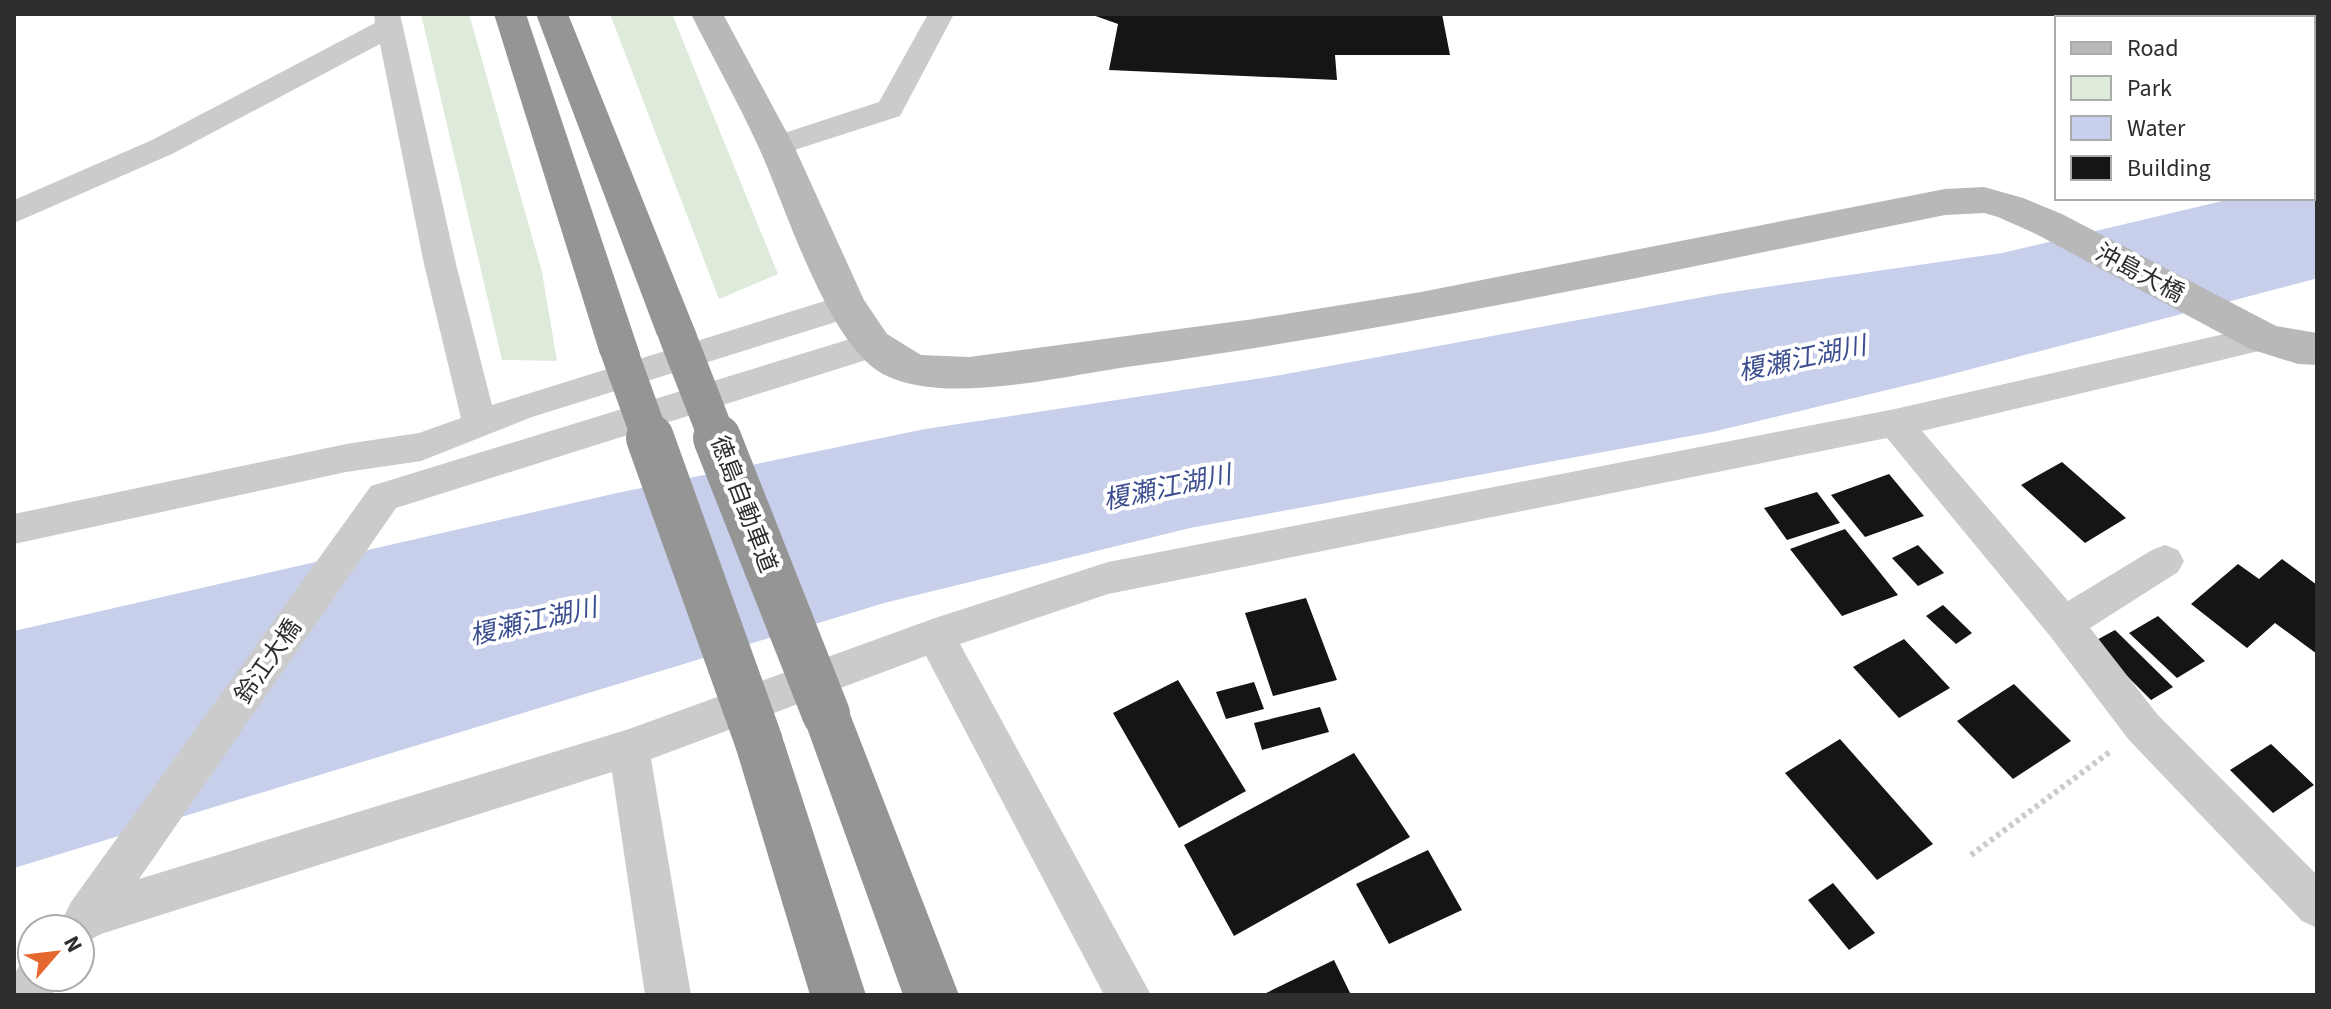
<svg xmlns="http://www.w3.org/2000/svg" width="2331" height="1009" viewBox="0 0 2331 1009" font-family="'Source Sans 3','Noto Sans JP',sans-serif">
<style>
.green{fill:#deebdb}
.water{fill:#c7cfeb}
.building{fill:#151515}
.lines{fill:none;stroke-linecap:round;stroke-linejoin:round}
.path{stroke:#cbcbcb;stroke-width:6;stroke-dasharray:4 4;stroke-linecap:butt}
.street{fill:#cbcbcb;fill-rule:evenodd}
.secondary{fill:#b8b8b8;fill-rule:evenodd}
.highway{fill:#959595;fill-rule:evenodd}
.highway-bridge-far1{stroke:#959595;stroke-width:37}
.highway-bridge{stroke:#959595;stroke-width:48}
.labels{text-anchor:middle;stroke-width:8;stroke-linejoin:round;paint-order:stroke}
.street-label{font-size:24px;fill:#2e2e2e;stroke:#fff}
.water-label{font-size:26px;font-style:italic;fill:#3c4e90;stroke:#fff}
</style>
<rect width="100%" height="100%" fill="#fff"/>
<path class="green" d="M421,14H469L542,272L557,361L502,360Z
M610,14H672L778,274L719,299Z"/>
<path class="water" d="M2317,174V278L2311,280L1941,377L1712,432L1190,528L884,603L14,868V631L617,493L925,429L1275,376L1725,293L2002,253L2235,198H2313V175Z"/>
<path class="building" d="M1090,14H1442L1450,55H1335L1337,80L1109,70L1118,24Z
M2213,14H2317V16L2218,18Z
M2062,462L2126,518L2085,543L2021,485Z
M1889,474L1924,516L1865,537L1831,495Z
M1817,492L1840,523L1787,540L1764,508Z
M1845,529L1898,595L1842,616L1790,549Z
M1918,545L1944,573L1918,586L1892,558Z
M2282,559L2317,585V654L2275,623L2247,648L2191,604L2238,564L2259,579Z
M1306,598L1337,680L1273,696L1245,613Z
M1943,605L1972,633L1956,644L1926,616Z
M2158,616L2205,661L2177,678L2129,633Z
M2115,630L2173,687L2151,700L2093,642Z
M1904,639L1950,688L1899,718L1853,667Z
M1178,680L1246,791L1179,828L1113,713Z
M1254,682L1264,709L1226,719L1216,692Z
M2014,684L2071,741L2013,779L1957,721Z
M1320,707L1329,732L1262,750L1254,723Z
M1840,739L1933,844L1877,880L1785,773Z
M2271,744L2314,785L2273,813L2230,770Z
M1354,753L1410,837L1234,936L1184,845Z
M1428,850L1462,910L1389,944L1356,884Z
M1833,883L1875,933L1849,950L1808,900Z
M1334,960L1351,995H1262Z"/>
<g class="lines">
<path class="path" d="M1971,855L2111,751"/>
<path class="street" d="M374,14H400L456,264L492,405L847,294L858,297L863,306L858,315L532,417L421,461L346,472L14,544V514L346,444L419,433L461,418L424,264L380,44L172,154L14,223V200L152,140L375,23Z
M928,14H954L900,116L776,156L766,153L761,146L766,139L879,102Z
M2264,325L2276,329L2280,338L2276,347L1922,431L2068,601L2152,550L2165,545L2178,550L2184,561L2178,572L2090,628L2157,714L2317,875V928L2302,921L2129,740L2050,636L1887,438L1108,594L960,644L1151,995H1104L926,656L651,759L691,995H645L612,772L101,934L83,944L80,943V929H64L61,922L71,902L371,486L873,332L885,336L890,345L885,354L396,508L139,879L629,729L935,618L1108,562L1895,409Z
M32,957V977H60L52,995H14C14,977 13,965 32,957Z"/>
<path class="secondary" d="M691,14H723L794,146L864,300L887,334L921,355L969,357L1254,319L1421,292L1945,189L1984,187L2023,198L2062,214L2276,326L2317,333V365L2298,364L2250,349L2036,234L1998,217L1984,213L1945,215C1675,270 1407,328 1134,366C1066,375 944,407 883,374C828,345 785,205 759,148C738,102 713,58 691,14Z"/>
<path class="highway" d="M494,14H526L640,354L634,365L620,370L606,365L600,354Z
M536,14H568L697,335L691,346L677,350L663,346L657,335Z
M826,691L843,698L850,714L959,995H903L802,714L809,698Z
M759,719L776,726L784,742L866,995H810L734,742L742,726Z"/>
<path class="highway-bridge-far1" d="M677,335L718,440
M620,354L651,440"/>
<path class="highway-bridge" d="M650,438L759,742
M717,438L826,714"/>
</g>
<g class="labels">
<g class="street-label">
<text transform="translate(2140 273) rotate(28)" y="8">沖島大橋</text>
<text transform="translate(744 504) rotate(69)" y="8">徳島自動車道</text>
<text transform="translate(268 661) rotate(-55)" y="8">鈴江大橋</text>
</g>
<g class="water-label">
<text transform="translate(1802 358) rotate(-12)" y="9">榎瀬江湖川</text>
<text transform="translate(1167 487) rotate(-12)" y="9">榎瀬江湖川</text>
<text transform="translate(533 621) rotate(-13)" y="9">榎瀬江湖川</text>
</g>
</g>
<rect width="2331" height="1009" fill="none" stroke="#2e2e2e" stroke-width="32"/>
<rect x="2055" y="16" width="260" height="184" fill="#ffffff" stroke="#ababab" stroke-width="2"/>
<rect x="2071" y="42" width="40" height="12" fill="#b8b8b8" stroke="#ababab" stroke-width="2"/>
<text x="2127" y="56" font-size="24" fill="#2e2e2e">Road</text>
<rect x="2071" y="76" width="40" height="24" fill="#deebdb" stroke="#ababab" stroke-width="2"/>
<text x="2127" y="96" font-size="24" fill="#2e2e2e">Park</text>
<rect x="2071" y="116" width="40" height="24" fill="#c7cfeb" stroke="#ababab" stroke-width="2"/>
<text x="2127" y="136" font-size="24" fill="#2e2e2e">Water</text>
<rect x="2071" y="156" width="40" height="24" fill="#151515" stroke="#ababab" stroke-width="2"/>
<text x="2127" y="176" font-size="24" fill="#2e2e2e">Building</text>
<g transform="translate(56 953) rotate(62)"><circle r="38" fill="#ffffff" stroke="#ababab" stroke-width="2"/>
<path d="M0-6L14 30L0 20L-14 30Z" fill="#e5692f"/>
<text y="-12" font-size="22" font-weight="bold" text-anchor="middle" fill="#2e2e2e">N</text>
</g>
</svg>
